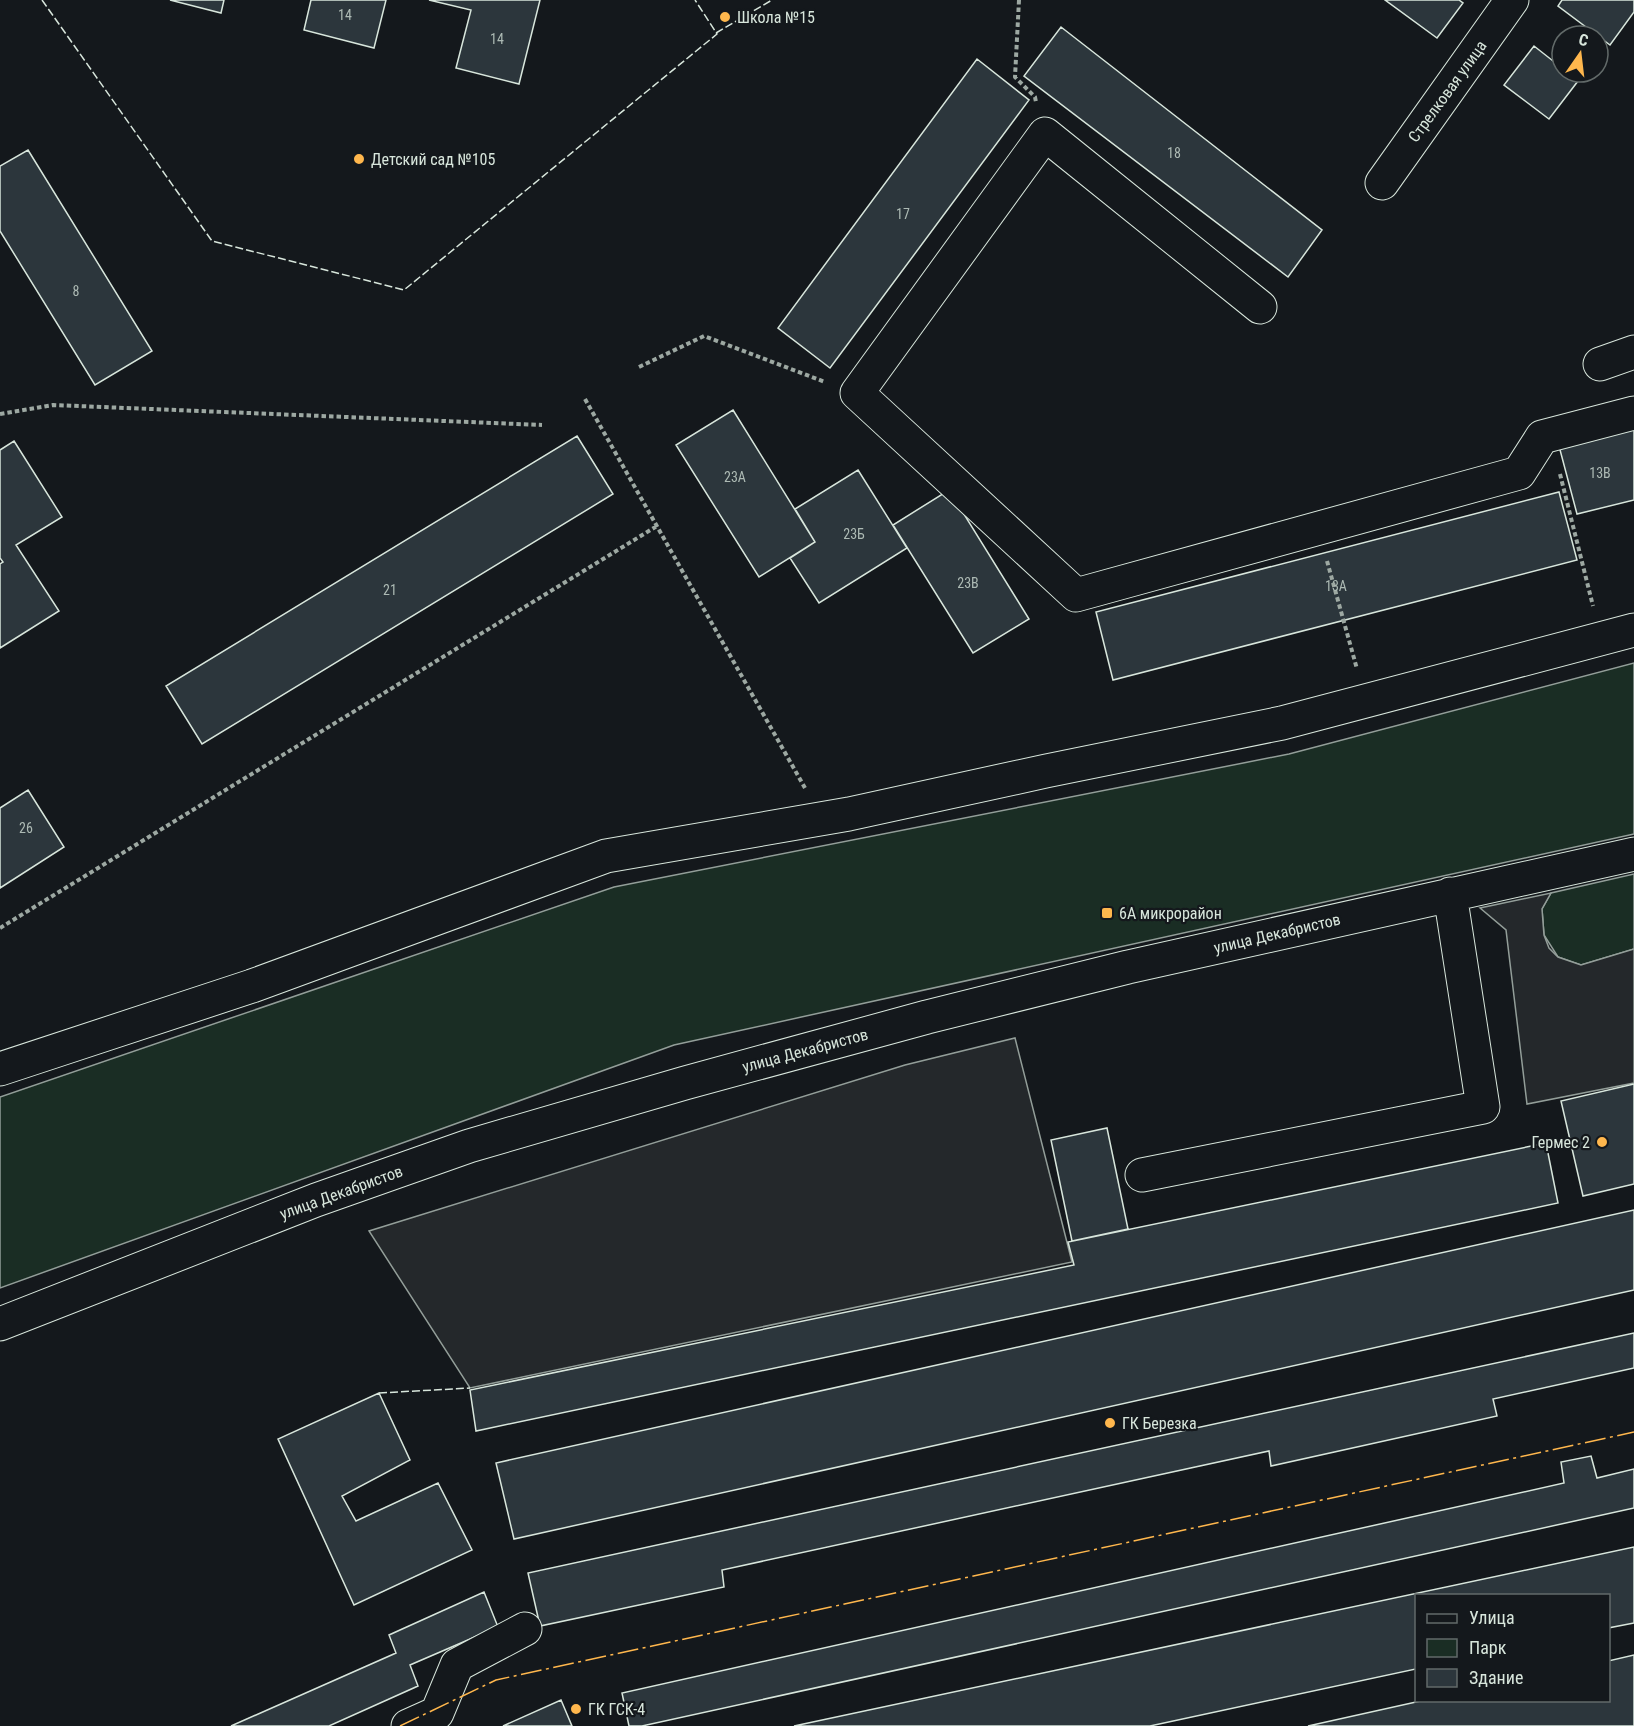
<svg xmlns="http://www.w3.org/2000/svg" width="1634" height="1726" viewBox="0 0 1634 1726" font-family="'Roboto Condensed',sans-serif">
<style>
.green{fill:#1a2d24;stroke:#939e99;stroke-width:1.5}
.parking{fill:#24282b;stroke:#939e99;stroke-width:1.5}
.building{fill:#2c363c;stroke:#d8e6dc;stroke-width:1.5}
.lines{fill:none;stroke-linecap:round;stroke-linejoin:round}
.minor-casing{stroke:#d8e6dc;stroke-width:35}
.path{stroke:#9da8a2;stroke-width:4;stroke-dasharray:4.5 3;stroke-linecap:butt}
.minor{stroke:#14181c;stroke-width:33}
.fence{stroke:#d8e6dc;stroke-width:1.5;stroke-dasharray:8 3;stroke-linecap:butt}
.power{stroke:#ffb74d;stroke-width:1.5;stroke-dasharray:21 4.5 3 4.5;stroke-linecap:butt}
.poi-dot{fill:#ffb74d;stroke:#14181c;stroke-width:2}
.labels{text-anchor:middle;stroke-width:4.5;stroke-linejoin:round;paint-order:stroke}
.number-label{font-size:14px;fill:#adbab4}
.poi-label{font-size:16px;fill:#d8e6dc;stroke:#14181c;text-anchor:start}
.street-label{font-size:16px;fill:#d8e6dc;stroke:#14181c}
</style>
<rect width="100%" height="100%" fill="#14181c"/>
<path class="green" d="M1634,663V834L674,1045L0,1288V1097L614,887L1289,754Z
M1634,874V949L1581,965L1558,957L1544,935L1542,909L1551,893Z"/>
<path class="parking" d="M1551,893L1542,909L1544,935L1549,948L1558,957L1581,965L1634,949V1083L1527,1104L1506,930L1480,908Z
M1015,1038L1072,1262L470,1388L369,1231L905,1065Z"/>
<path class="building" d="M170,0H224L221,13Z
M311,0H386L374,48L304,30Z
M429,0H540L519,84L456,68L471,10Z
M1385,0H1459L1463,3L1437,38Z
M1562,0H1634V12L1610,45L1558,6Z
M1061,27L1322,230L1288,277L1024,76Z
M1534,46L1562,68V72H1567L1578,81L1549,119L1504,85Z
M977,59L1029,100L830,368L778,328Z
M28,150L152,351L95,385L0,231V166Z
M733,410L815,542L759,577L676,445Z
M1634,427V500L1577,514L1559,446Z
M577,436L613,494L202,744L166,686Z
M14,441L62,517L16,545L59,611L0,648V564L3,562L0,558V450Z
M858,470L907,548L819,603L790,558L815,542L795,509Z
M949,490L1029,619L973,653L893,525Z
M1559,492L1577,560L1113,680L1096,612Z
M28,790L64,847L0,888V808Z
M1634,1084V1184L1583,1196L1561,1101Z
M1107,1128L1128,1229L1072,1241L1051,1140Z
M1546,1143L1558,1203L476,1431L470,1390L1074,1265L1068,1242Z
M1634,1210V1290L514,1539L496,1463Z
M1634,1333V1368L1493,1399L1497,1416L1271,1466L1269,1451L722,1570L724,1587L540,1626L528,1573Z
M379,1393L410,1460L342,1496L356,1521L438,1483L472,1550L354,1605L278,1439Z
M1591,1456L1597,1478L1634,1469V1508L642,1726H629L622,1693L1564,1483L1561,1462Z
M1634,1547V1623L1608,1628V1596H1416V1669L1150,1726H794Z
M484,1592L498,1627L410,1665L418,1686L329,1726H231L396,1653L389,1635Z
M1634,1655V1726H1308L1425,1700H1608V1661Z
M561,1700L572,1726H503Z"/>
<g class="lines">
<defs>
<path id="minor" d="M1382,183L1512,0
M1260,307L1045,134L857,393L1076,595L1519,473L1542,437L1634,413
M1600,364L1634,352
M0,1069L252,986L606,856L849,814L1046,771L1282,723L1634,630
M1142,1175L1483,1107L1450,894
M0,1324L316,1200L469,1146L685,1083L927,1017L1128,967L1634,854
M408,1726L437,1713L457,1665L525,1629"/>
</defs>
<use href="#minor" class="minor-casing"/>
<path class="path" d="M1019,0L1015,77L1035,97L1036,102
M639,367L704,336L825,382
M585,399L805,788
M0,414L53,405L542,425
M1560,474L1593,606
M1327,561L1357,669
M0,928L657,526"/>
<use href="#minor" class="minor"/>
<path class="fence" d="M42,0L212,241L404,290L717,34L695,0
M716,33L772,0
M379,1393L470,1388"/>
<path class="power" d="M400,1726L496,1680L1634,1432"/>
</g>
<g class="poi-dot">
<circle cx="725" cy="17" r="6"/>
<circle cx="359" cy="159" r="6"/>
<rect x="1101" y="907" width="12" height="12" rx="3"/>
<circle cx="1602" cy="1142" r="6"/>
<circle cx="1110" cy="1423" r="6"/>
<circle cx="576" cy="1709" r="6"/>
</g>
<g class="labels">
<g class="number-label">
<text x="345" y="20">14</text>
<text x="497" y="44">14</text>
<text x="1174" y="158">18</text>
<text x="903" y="219">17</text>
<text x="76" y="296">8</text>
<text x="1600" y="478">13В</text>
<text x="735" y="482">23А</text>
<text x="854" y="539">23Б</text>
<text x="968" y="588">23В</text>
<text x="1336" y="591">13А</text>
<text x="390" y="595">21</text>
<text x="26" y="833">26</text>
</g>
<g class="poi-label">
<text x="737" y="23">Школа №15</text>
<text x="371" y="165">Детский сад №105</text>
<text x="1119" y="919">6А микрорайон</text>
<text x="1590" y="1148" text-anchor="end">Гермес 2</text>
<text x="1122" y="1429">ГК Березка</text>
<text x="588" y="1715">ГК ГСК-4</text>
</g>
<g class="street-label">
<text transform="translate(1447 91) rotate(-54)" y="6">Стрелковая улица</text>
<text transform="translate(1277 933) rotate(-13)" y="6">улица Декабристов</text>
<text transform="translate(805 1050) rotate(-15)" y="6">улица Декабристов</text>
<text transform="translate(341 1192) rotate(-20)" y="6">улица Декабристов</text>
</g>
</g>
<rect x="1415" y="1594" width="195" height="108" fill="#14181c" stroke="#626a69" stroke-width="1.5"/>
<rect x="1427" y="1614" width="30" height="9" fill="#14181c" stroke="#626a69" stroke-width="1.5"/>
<text x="1469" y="1624" font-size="18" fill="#d8e6dc">Улица</text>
<rect x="1427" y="1639" width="30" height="18" fill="#1a2d24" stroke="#626a69" stroke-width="1.5"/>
<text x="1469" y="1654" font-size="18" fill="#d8e6dc">Парк</text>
<rect x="1427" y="1669" width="30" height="18" fill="#2c363c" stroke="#626a69" stroke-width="1.5"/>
<text x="1469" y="1684" font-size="18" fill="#d8e6dc">Здание</text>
<g transform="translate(1580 54) rotate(14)"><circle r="28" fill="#14181c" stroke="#626a69" stroke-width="1.5"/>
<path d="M0-4.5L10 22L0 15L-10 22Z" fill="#ffb74d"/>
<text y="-9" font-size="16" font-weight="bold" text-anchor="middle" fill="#d8e6dc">С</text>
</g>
</svg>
